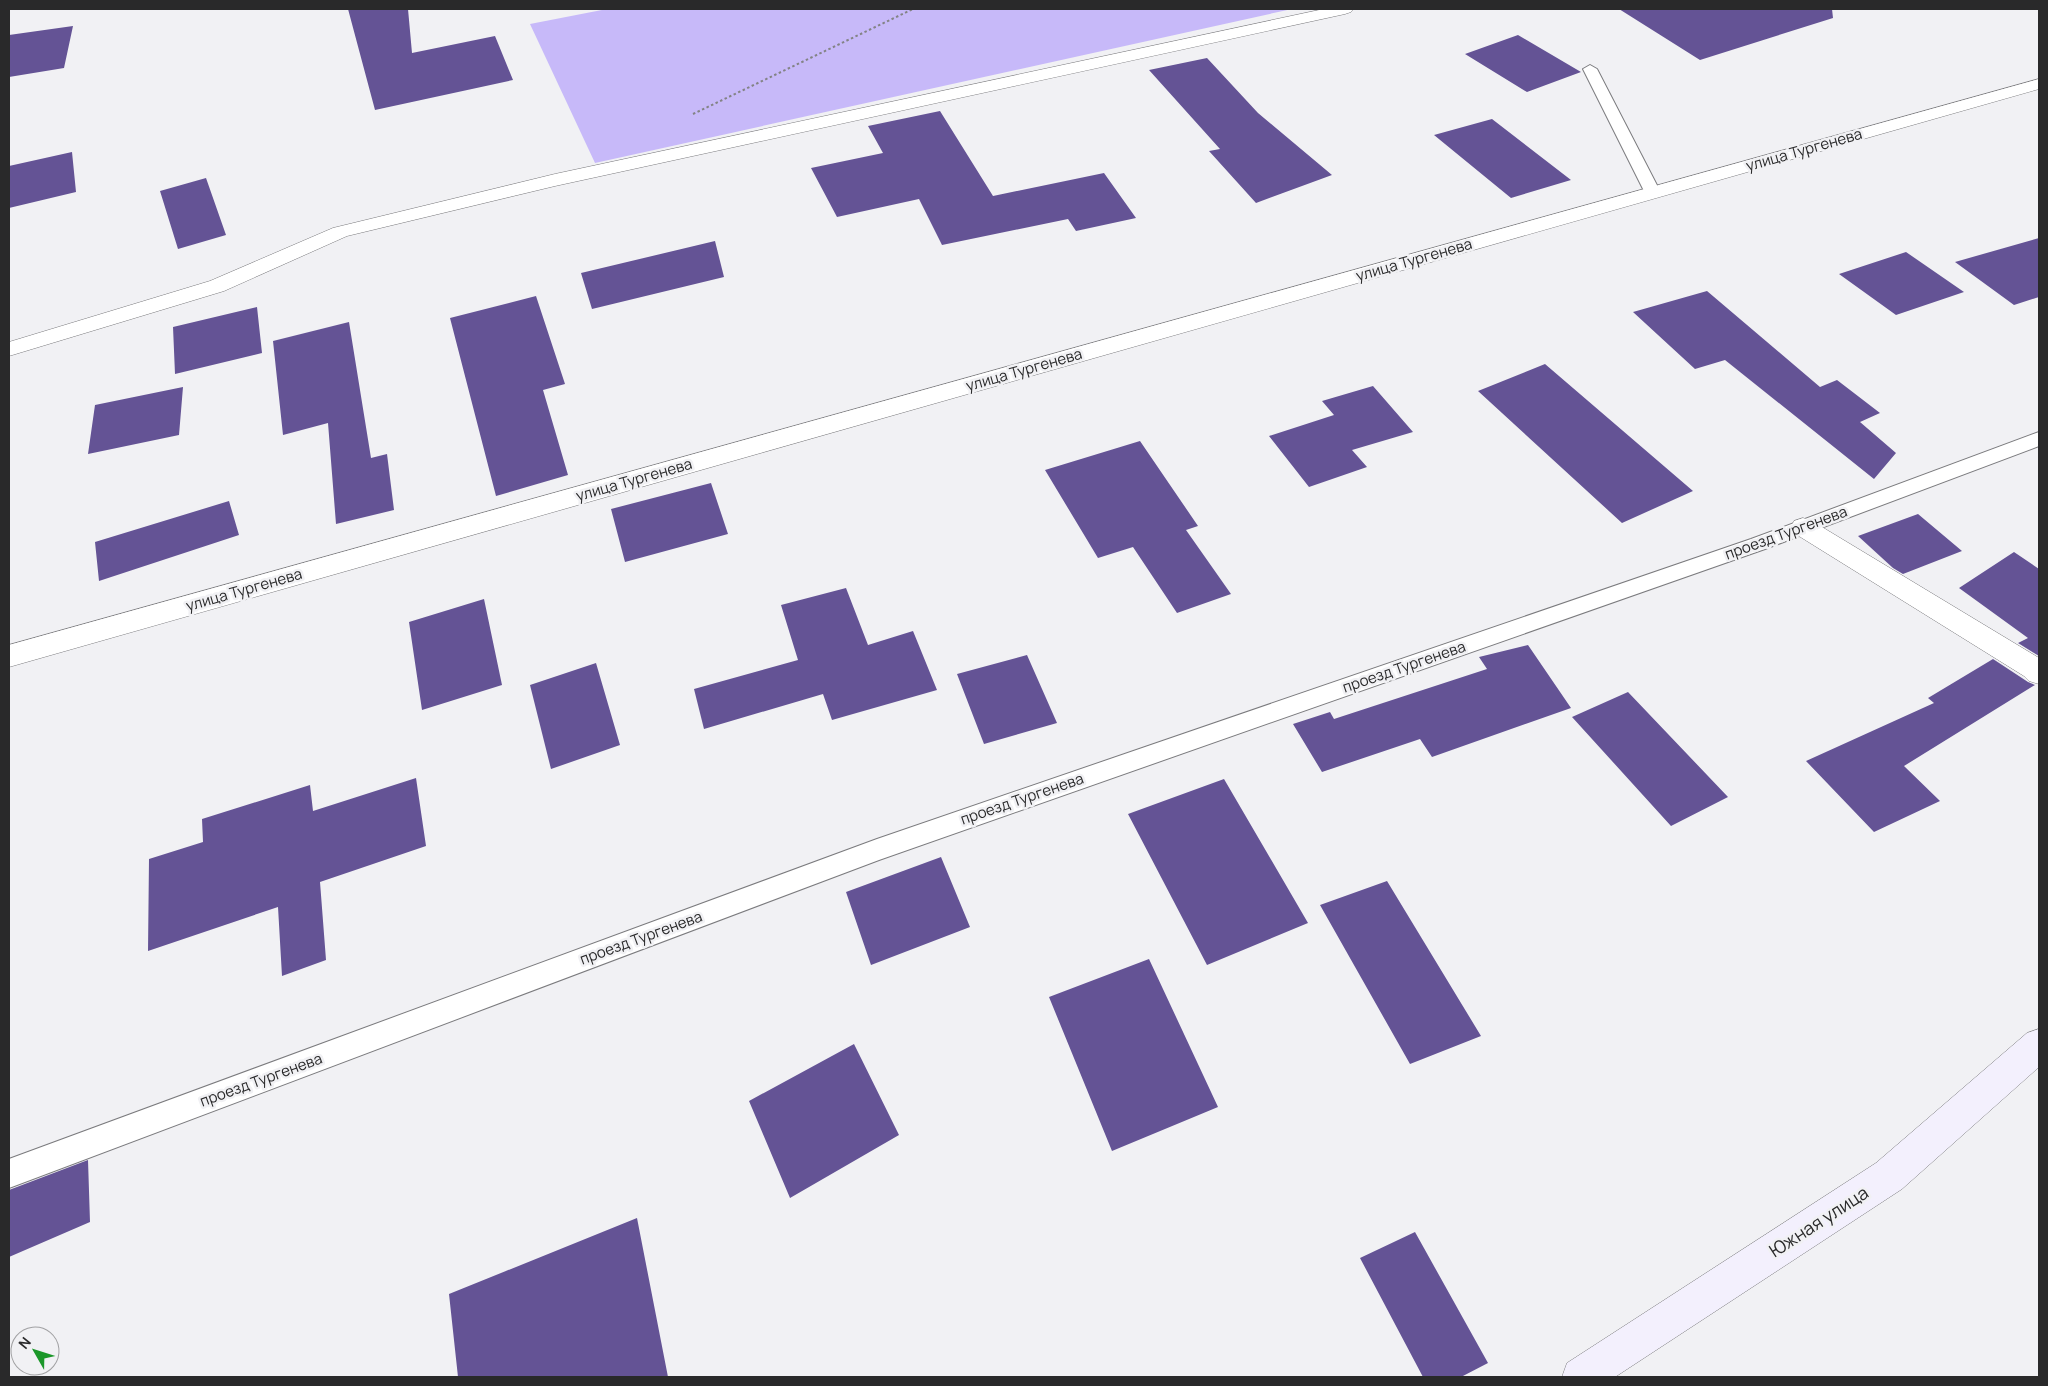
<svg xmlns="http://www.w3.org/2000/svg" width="2048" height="1386" viewBox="0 0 2048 1386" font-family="Manrope,sans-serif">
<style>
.green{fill:#c7b9f9}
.building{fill:#645395}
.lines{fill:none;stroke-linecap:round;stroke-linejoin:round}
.lane-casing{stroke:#7b7b7e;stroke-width:2}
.street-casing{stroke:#7b7b7e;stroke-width:1}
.secondary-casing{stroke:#7b7b7e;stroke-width:1}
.path{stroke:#838385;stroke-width:2;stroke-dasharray:2.5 2.5;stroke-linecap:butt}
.lane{fill:#fff;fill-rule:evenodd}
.street{fill:#fff;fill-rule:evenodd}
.secondary{fill:#f3f0fd;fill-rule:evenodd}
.labels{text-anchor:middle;stroke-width:5;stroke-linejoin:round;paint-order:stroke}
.street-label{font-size:15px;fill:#29292a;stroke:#f1f1f4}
.near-street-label{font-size:18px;fill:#29292a;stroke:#f1f1f4}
</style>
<rect width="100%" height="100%" fill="#f1f1f4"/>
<path class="green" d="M607,9H1292L595,163L530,24Z"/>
<path class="building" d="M348,9H408L412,53L495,36L513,80L375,110Z
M1619,9H1832L1833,18L1700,60Z
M73,26L64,68L9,77V35Z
M1518,35L1581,72L1527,92L1465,54Z
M1207,58L1258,113L1332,175L1256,203L1209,151L1220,149L1149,70Z
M940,111L993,196L1104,173L1136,218L1076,231L1068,219L942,245L919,199L837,217L811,168L883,153L868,126Z
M1492,119L1571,180L1511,198L1434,135Z
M72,152L76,192L9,208V166Z
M206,178L226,235L178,249L160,191Z
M2039,238V297L2014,305L1955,262Z
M715,241L724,277L592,309L581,273Z
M1906,252L1964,292L1896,315L1839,274Z
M1707,291L1820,387L1837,380L1880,413L1860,422L1896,453L1874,479L1725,360L1695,369L1633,312Z
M536,296L565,384L543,390L568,475L496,496L450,318Z
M257,307L262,353L175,374L173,327Z
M349,322L371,458L387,454L394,510L336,524L328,423L283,435L273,341Z
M1545,364L1693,491L1622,523L1478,391Z
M1373,386L1413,432L1352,450L1367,467L1309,487L1269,436L1334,415L1322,401Z
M183,387L179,435L88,454L95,405Z
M1140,441L1198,526L1186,530L1231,594L1177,613L1133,547L1098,558L1045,470Z
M711,483L728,534L625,562L611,509Z
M229,501L239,535L99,581L95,542Z
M1918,514L1962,551L1903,574L1893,568L1858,536Z
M2014,552L2039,569V656L2018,643L2028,638L1959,588Z
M846,588L868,645L913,631L937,690L832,720L823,694L704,729L694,689L798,660L781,605Z
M484,599L502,685L422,710L409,622Z
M1528,645L1571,708L1432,757L1420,739L1322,772L1293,724L1330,712L1334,719L1487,669L1479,657Z
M1027,655L1057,723L984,744L957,674Z
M1993,659L2028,682L2035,685L1904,766L1940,801L1874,832L1806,761L1934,703L1928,698Z
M596,663L620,745L551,769L530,685Z
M1628,692L1728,797L1671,826L1572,717Z
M416,778L426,846L320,882L326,960L282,976L278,907L148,951L149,859L203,842L202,819L310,785L313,811Z
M1224,779L1308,923L1207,965L1128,814Z
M941,857L970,927L871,965L846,892Z
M1387,881L1481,1036L1410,1064L1320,905Z
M1149,959L1218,1107L1112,1151L1049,997Z
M854,1044L899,1135L790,1198L749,1101Z
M88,1160L90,1222L9,1257V1190Z
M637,1218L668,1377H458L449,1294Z
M1415,1232L1488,1363L1461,1377H1423L1360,1258Z"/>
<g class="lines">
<defs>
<path id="lane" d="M1590,65L1597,69L1661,193L1659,196H1647L1645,193L1583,69Z
M2039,432V446L1765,549L879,860L9,1188V1159L877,839L1751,539Z"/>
<path id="street" d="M1324,9H1353L1351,12L1345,14L555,186L347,236L224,291L9,356V342L210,281L333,228L555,174Z
M2039,79V89L9,667V645Z
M1803,518L1812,521L2039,658V684L2029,681L2024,676L1794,533L1791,527L1794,521Z"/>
<path id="secondary" d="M2039,1029V1067L1902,1189L1615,1377H1562L1567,1363L1876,1163L2027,1033Z"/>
</defs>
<use href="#lane" class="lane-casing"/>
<use href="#street" class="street-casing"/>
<use href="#secondary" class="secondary-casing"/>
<path class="path" d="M693,114L913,9"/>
<use href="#lane" class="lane"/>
<use href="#street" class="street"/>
<use href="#secondary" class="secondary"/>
</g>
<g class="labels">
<g class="street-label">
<text transform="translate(1804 150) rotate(-16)" y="5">улица Тургенева</text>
<text transform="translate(1414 260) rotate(-16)" y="5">улица Тургенева</text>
<text transform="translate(1024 370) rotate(-16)" y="5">улица Тургенева</text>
<text transform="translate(634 480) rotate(-16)" y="5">улица Тургенева</text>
<text transform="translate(1786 533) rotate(-20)" y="5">проезд Тургенева</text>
<text transform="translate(244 590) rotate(-16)" y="5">улица Тургенева</text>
<text transform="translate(1404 667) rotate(-19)" y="5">проезд Тургенева</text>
<text transform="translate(1022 799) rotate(-19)" y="5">проезд Тургенева</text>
<text transform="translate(641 938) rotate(-20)" y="5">проезд Тургенева</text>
<text transform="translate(261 1080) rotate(-20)" y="5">проезд Тургенева</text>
</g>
<g class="near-street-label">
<text transform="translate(1819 1222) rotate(-33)" y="6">Южная улица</text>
</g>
</g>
<rect width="2048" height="1386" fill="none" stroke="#29292a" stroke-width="20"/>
<g transform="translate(35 1351) rotate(309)"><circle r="24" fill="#f1f1f4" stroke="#a1a1a3"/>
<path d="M0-4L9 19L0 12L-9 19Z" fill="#1b9729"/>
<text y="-8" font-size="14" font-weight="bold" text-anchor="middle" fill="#29292a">N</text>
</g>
</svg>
